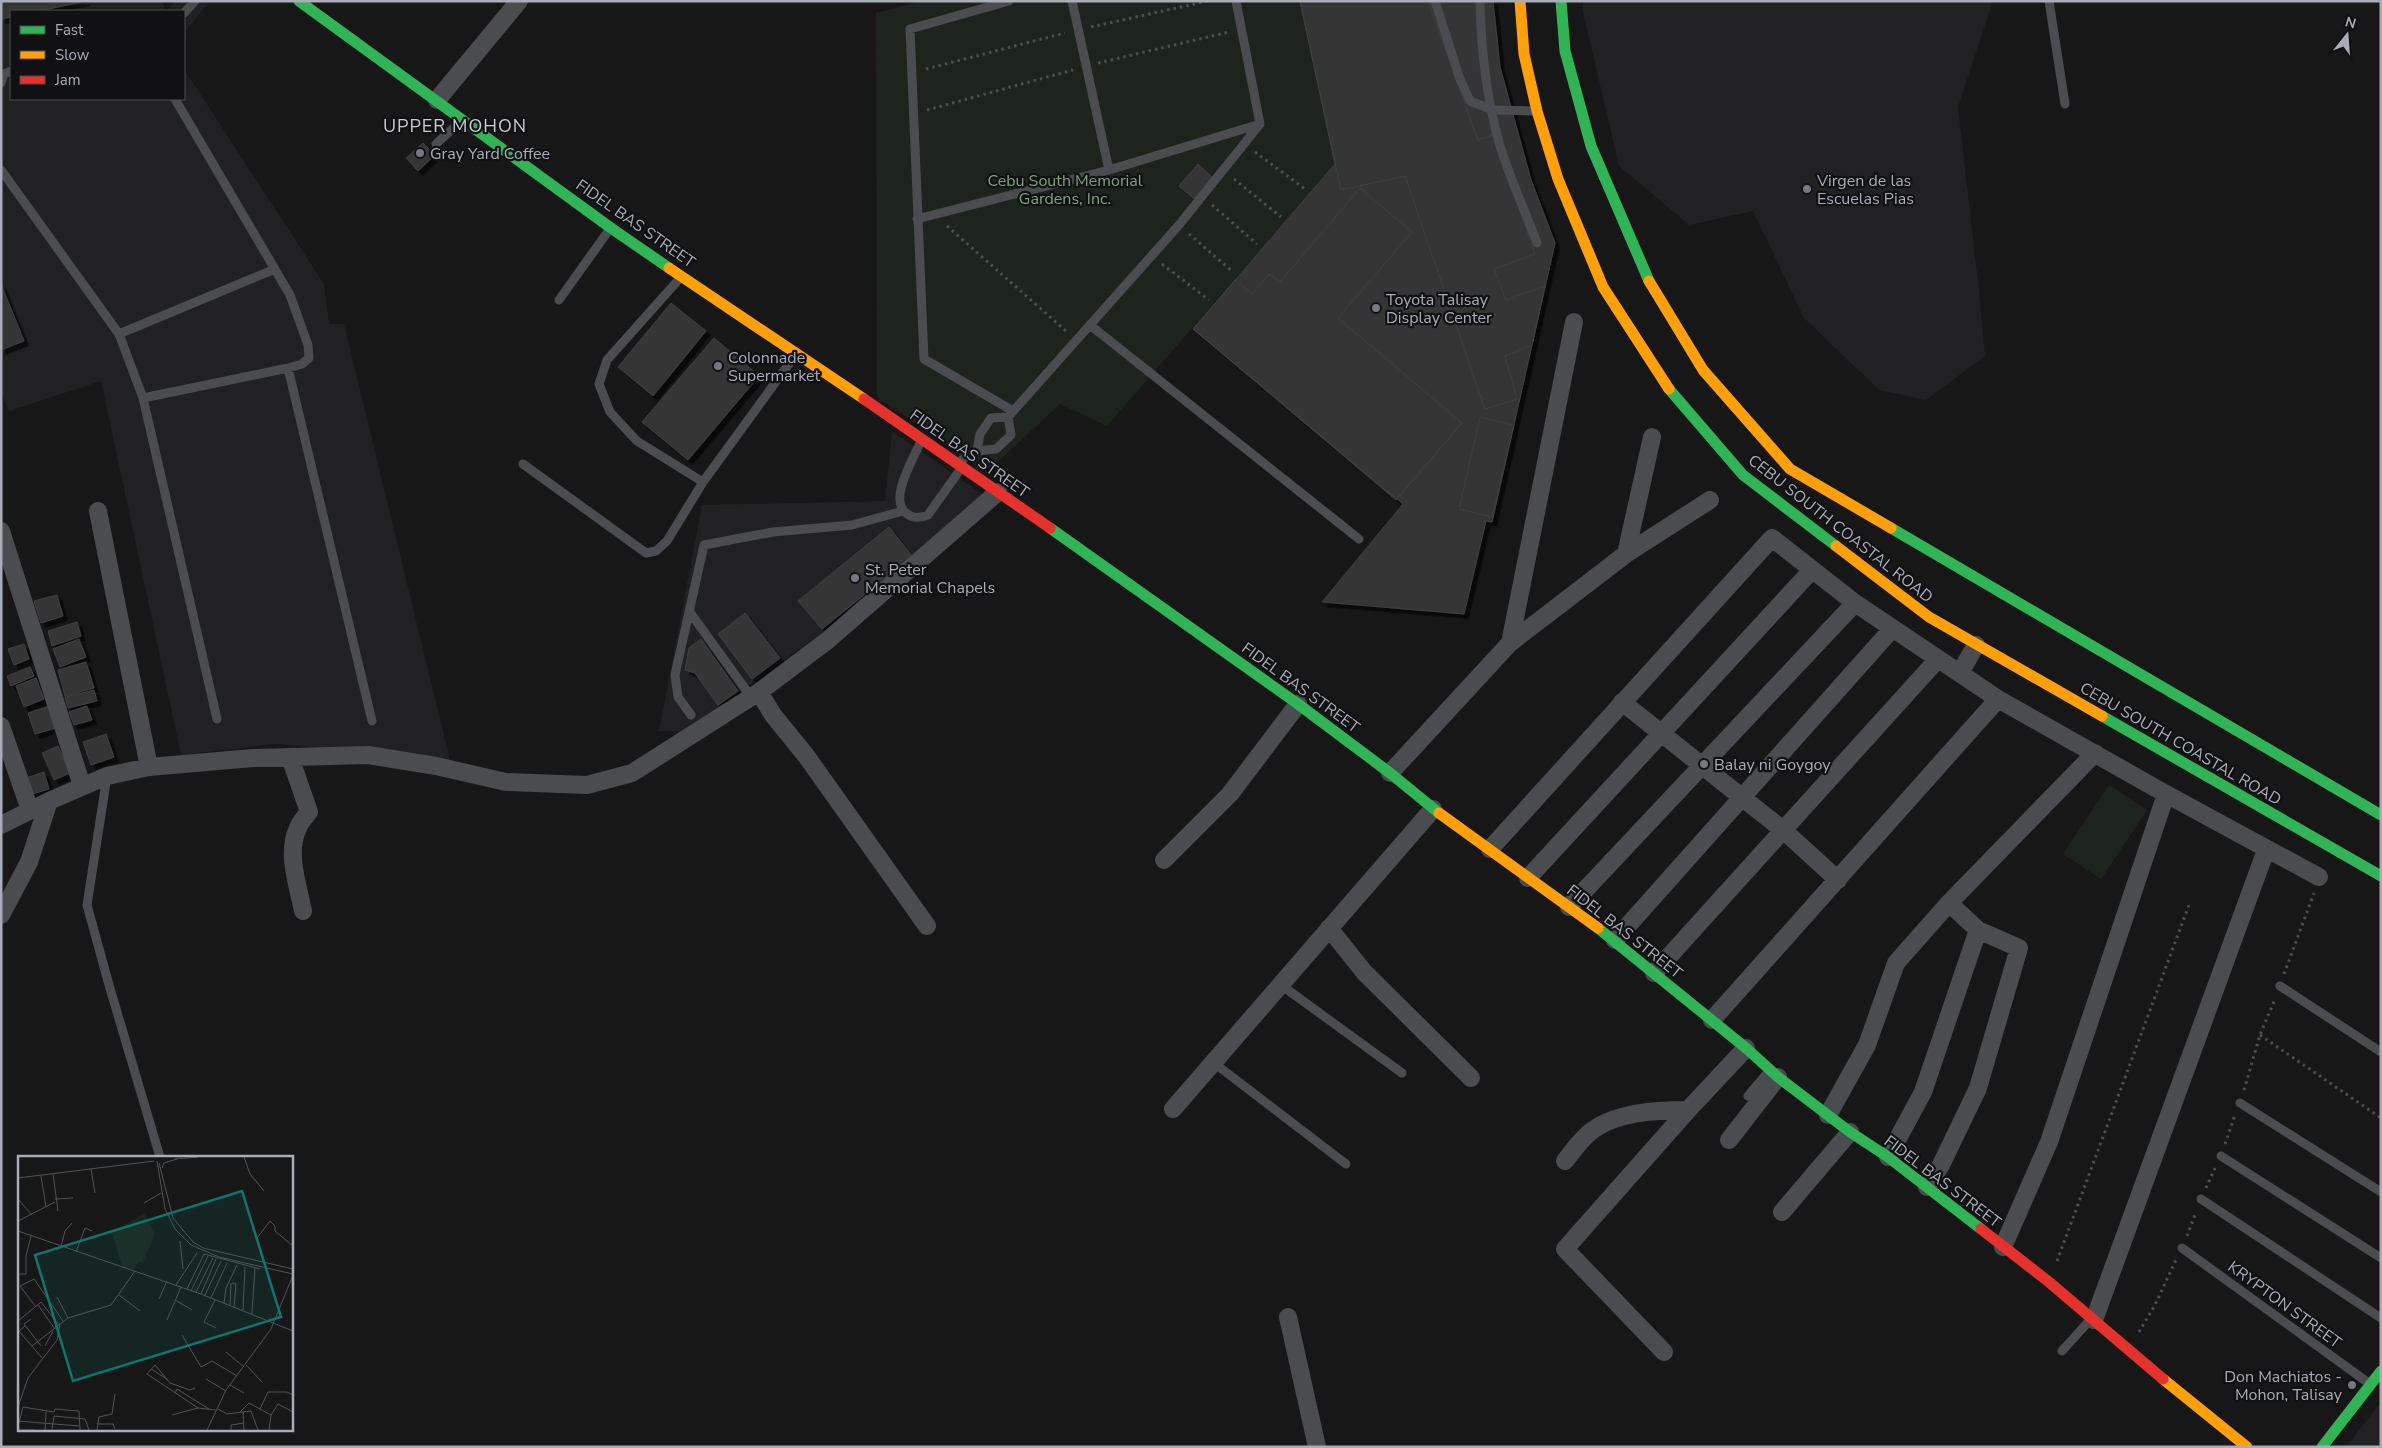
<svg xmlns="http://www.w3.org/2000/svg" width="2382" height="1448" viewBox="0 0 2382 1448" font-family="'Nunito Sans',sans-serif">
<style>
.built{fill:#212123}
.green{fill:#1d241e}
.building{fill:#353536;stroke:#3f4043;filter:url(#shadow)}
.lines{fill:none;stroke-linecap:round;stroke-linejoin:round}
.path{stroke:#4d4e52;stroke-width:3;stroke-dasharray:2.5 4;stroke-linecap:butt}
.lane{stroke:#4b4c50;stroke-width:9}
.street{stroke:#4b4c50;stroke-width:18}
.fast{stroke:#30b455;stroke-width:11}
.slow{stroke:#ff9f0a;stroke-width:11}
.jam{stroke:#e5322d;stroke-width:11}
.poi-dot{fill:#757880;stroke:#111113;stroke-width:2}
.labels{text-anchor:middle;stroke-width:4.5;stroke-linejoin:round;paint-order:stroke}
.poi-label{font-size:16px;fill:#a8adb8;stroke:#111113;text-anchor:start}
.park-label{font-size:16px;fill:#7fa381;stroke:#111113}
.street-label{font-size:16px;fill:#a8adb8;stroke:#111113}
.neighbourhood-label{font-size:18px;letter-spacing:1px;fill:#c9ccd4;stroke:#111113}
.inset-road{fill:none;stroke:#515357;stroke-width:1}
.view{fill:#0f766e;fill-opacity:0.15;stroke:#0f766e;stroke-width:2.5}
.inset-edge{fill:none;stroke:#a8adb8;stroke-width:2.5}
</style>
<defs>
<filter id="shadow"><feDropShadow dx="4.5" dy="4.5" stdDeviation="0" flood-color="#0009"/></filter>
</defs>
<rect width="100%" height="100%" fill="#171717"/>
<path class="built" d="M1,1H162L165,11H11V99H184V11H167L175,1H210L186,30L184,69L324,284L329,324H344L450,760L276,744L181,755L101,381L9,411L1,393Z
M1583,1H1993L1958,107L1979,291L1985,356L1926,400L1879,390L1804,318L1753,211L1689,225L1619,166L1583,12Z
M892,431L986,497L849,613L686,731H659L702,505L885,501Z
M2381,1402V1447H2346Z"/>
<path class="green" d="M922,1H1300L1335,164L1107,426L1060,404L986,473L877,397L876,13Z
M2109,785L2147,810L2101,879L2063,854Z"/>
<path class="building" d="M1,1H86L39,11H11V17L1,19Z
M1300,1H1493L1500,67L1531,180L1555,243L1492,522L1486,521L1464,614L1322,602L1403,504L1193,329L1335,164Z
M1300,1H1428L1478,140L1493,135L1535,254L1494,269L1506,300L1545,286L1532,345L1505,356L1517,399L1485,409L1405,176L1341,190Z
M423,143L435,155L418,171L406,158Z
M1198,164L1213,178L1194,199L1179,186Z
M1360,188L1412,232L1338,318L1462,423L1396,500L1193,329L1235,280L1252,294L1269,274L1280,282Z
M1,284L24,341L1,350Z
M671,303L706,331L653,396L618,367Z
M714,338L759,376L688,460L642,422Z
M1480,417L1514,425L1492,517L1459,509Z
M889,527L912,556L822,629L798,601Z
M57,595L63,616L41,623L34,601Z
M745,613L780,658L752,679L718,634Z
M77,622L81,636L52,646L48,631Z
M79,639L86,657L60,667L53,649Z
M701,639L738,691L718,705L695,673L685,670L689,648Z
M24,644L29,659L14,665L8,649Z
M86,662L94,688L65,696L58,670Z
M30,667L34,676L11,686L7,676Z
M36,678L44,699L24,707L16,686Z
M94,690L97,701L68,708L65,697Z
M50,706L56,728L35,734L28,713Z
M87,706L92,720L74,725L69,712Z
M106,734L114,757L91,765L83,742Z
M58,746L70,773L54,780L42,753Z
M44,772L49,789L29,795L23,779Z"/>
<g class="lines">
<path class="path" d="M1091,27L1208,1
M1098,63L1229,32
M926,69L1065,33
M927,110L1073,70
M1255,152L1305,189
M1234,179L1281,217
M1212,205L1257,244
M947,226L1066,331
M1189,234L1233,272
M1162,264L1209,300
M2284,974L2314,893
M2260,1035L2381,1118
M2244,1090L2260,1035L2275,999
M2225,1144L2235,1115
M2206,1188L2215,1168
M2187,1236L2196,1212
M2057,1261L2189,905
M2139,1332L2155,1305L2176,1260"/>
<path class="lane" d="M1009,1L910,29L924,359L1013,411
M1072,1L1109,170
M1435,1L1460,79L1470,101L1493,110L1535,111
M1480,1C1481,48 1487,101 1500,146C1510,178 1525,211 1537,243
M2049,1L2065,104
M184,13L195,1
M1,83L4,74L11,71
M436,144L461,121
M1,170L119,334L143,398L217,719
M917,219L1109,170L1260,124
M681,277L607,360L599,384L610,412L637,441L703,482
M559,300L609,230
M1090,325L1359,539
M119,334L275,269
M288,368L372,721
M143,398L288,368L302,364L309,358L308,345L290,295L175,99
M921,441C914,458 888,499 906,513C913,519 920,518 928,515L962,467
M977,451L996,449L1011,435L1008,417
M960,461L977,451L980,434L991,418L1008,417L1179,225L1260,124L1236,1
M523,464L646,553L656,551L667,541L703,482L796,354
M689,611L751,697
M691,715L678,697L675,675L704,545L773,532L852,525L903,511
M107,776L87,905L109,985L160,1157
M1281,985L1402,1073
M2280,986L2381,1052
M1214,1063L1346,1164
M1748,1096L1769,1071
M2240,1103L2381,1192
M2221,1156L2381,1258
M2201,1199L2381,1318
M2182,1248L2370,1384
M2062,1351L2090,1320"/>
<path class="street" d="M437,100L519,1
M98,511L149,767
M1,531L82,786
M1626,554L1652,437
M1510,643L1574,322
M1960,673L1976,645
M759,692L773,715L807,757L927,926
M1622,702L1783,830L1838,880
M1,726L30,810
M290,757L309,812C305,817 300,822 298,828C286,853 298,886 303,911
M1390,773L1510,643L1626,554L1710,500
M1,825L49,801L107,776L149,767L253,758L368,755L436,766L506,782L587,785L632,773L759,692L828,640L998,492
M1490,849L1772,538L1855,603L1998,699L2166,794L2319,877
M1164,860L1230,794L1298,704
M1528,878L1812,570
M1569,907L1855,603
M1,915L29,862L49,801
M1329,928L1364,972L1471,1078
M1615,940L1892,629
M1654,973L1938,659
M1712,1020L1998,699
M1173,1109L1433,809
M1828,1115L1867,1045L1896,963L1949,903L2095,753
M1729,1140L1778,1077
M1888,1157L1923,1092L1978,930L1949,903
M1565,1161C1572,1152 1579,1142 1588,1134C1613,1112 1655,1110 1688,1110
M1927,1187L1941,1165L1978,1088L2019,948L1978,930
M1782,1212L1850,1132
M2003,1247L2049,1142L2166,794
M1288,1317L1317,1447
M2094,1320L2266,850
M1664,1352L1565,1249L1688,1110L1746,1048"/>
<path class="fast" d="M299,1L611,228L669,268
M1561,1L1565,51L1591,146L1649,281
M1669,389L1743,475L1836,546
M1050,528L1298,704L1390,773L1439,813
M1891,528L2381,815
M2102,716L2381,876
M1598,928L1746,1048L1778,1077L1850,1132L1888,1157L1981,1229
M2322,1447L2381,1371"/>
<path class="slow" d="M1520,1L1524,54L1537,111L1558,179L1603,287L1669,389
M669,268L864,399
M1649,281L1703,370L1790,469L1891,528
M1836,546L1929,617L2102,716
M1439,813L1598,928
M2163,1379L2247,1447"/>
<path class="jam" d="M864,399L1050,528
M1981,1229L2049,1282L2163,1379"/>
</g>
<g class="poi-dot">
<circle cx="420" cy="153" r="5"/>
<circle cx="1807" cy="189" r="5"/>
<circle cx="1376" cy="308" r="5"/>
<circle cx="718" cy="366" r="5"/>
<circle cx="855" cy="578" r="5"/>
<circle cx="1704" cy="764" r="5"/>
<circle cx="2352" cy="1385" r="5"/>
</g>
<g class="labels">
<g class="poi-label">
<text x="430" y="159">Gray Yard Coffee</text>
<text x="1817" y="186">Virgen de las<tspan x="1817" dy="18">Escuelas Pias</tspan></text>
<text x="1386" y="305">Toyota Talisay<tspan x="1386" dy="18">Display Center</tspan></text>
<text x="728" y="363">Colonnade<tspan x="728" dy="18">Supermarket</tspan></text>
<text x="865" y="575">St. Peter<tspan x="865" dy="18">Memorial Chapels</tspan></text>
<text x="1714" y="770">Balay ni Goygoy</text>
<text x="2342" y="1382" text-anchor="end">Don Machiatos -<tspan x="2342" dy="18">Mohon, Talisay</tspan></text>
</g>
<g class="park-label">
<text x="1065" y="186">Cebu South Memorial<tspan x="1065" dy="18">Gardens, Inc.</tspan></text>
</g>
<g class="street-label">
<text transform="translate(636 223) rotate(35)" y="6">FIDEL BAS STREET</text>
<text transform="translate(970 453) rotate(35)" y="6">FIDEL BAS STREET</text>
<text transform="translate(1841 528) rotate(38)" y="6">CEBU SOUTH COASTAL ROAD</text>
<text transform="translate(1301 687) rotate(36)" y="6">FIDEL BAS STREET</text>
<text transform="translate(2181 743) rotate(30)" y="6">CEBU SOUTH COASTAL ROAD</text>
<text transform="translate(1625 931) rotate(38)" y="6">FIDEL BAS STREET</text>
<text transform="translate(1943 1181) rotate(37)" y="6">FIDEL BAS STREET</text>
<text transform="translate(2285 1304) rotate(36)" y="6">KRYPTON STREET</text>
</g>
<g class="neighbourhood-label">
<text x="455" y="132">UPPER MOHON</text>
</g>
</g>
<g transform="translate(18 1156)">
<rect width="275" height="275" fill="#171717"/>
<path d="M126,57L137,78L125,106H120L115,114L104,110L94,77Z" fill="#1d241e"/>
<path class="inset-road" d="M226,1L232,18L246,35M157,3L180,1M139,5L147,53L157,73L173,89L201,101L275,118M141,7L155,62L175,86L185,92L275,113M144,12L146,7L159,3M73,13L77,37M35,18L40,55M23,20L28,51M0,22L136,5M0,43L14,59M37,43L55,42M126,47L143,37M0,65L37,46M0,75L183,138L275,175M239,82L252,65L257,70V75L275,90M162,85L165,113M43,90L47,75L54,67M58,96L67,72L74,75M0,118H8V100L13,80M214,127L218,128L216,151M158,129L179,97M169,133L186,98L242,113M173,135L190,100M178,136L195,102M183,138L198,103M101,139L122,155M187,139L203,105M39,141L50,162M193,142L209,107M141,143L149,125M157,144L174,154M197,144L186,166L198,172M206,147L208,132L219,109M20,149L37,173M212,149L213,127M18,151L2,130L16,123L45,165M225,154L227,111M234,158L237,112M13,163L6,168L23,190M149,164L163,131M0,165L23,146L41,169M7,170L1,175L24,202M164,179L183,211L194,205L219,220M14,190L50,162L93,149L117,115M27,190L35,175M208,196L226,211M228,209L244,226M133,213L149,223M188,223L208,235M212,229L226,237M177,232L172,234L152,227L137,209L129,218L180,252L198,254M157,237L159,233L191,253M0,251L10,222L39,184L42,167M200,253L209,258L233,255L240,274M242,253L250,236H269L275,239M36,256L37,253L61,255L62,274M225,256L226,274M221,257L231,247L253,259M154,259L180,252M0,265L61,270M79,268H95L97,273M0,271L5,251L36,256M0,274H17M27,274L28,256M34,274L36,260L67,263L71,274M79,274L81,261L94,258L97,238M189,274L208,234L253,173L275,119M213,274V269L226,267M251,274L253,259L260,248L275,256"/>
<path class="view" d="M224,35L263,161L55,225L17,99Z"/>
<rect width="275" height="275" class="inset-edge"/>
</g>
<rect width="2382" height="1448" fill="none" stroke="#a8adb8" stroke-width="5"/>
<rect x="10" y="10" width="175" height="90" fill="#111113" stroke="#4d4f55"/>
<rect x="20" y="26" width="25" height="8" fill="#30b455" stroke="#4d4f55"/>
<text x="55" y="35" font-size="15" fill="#a8adb8">Fast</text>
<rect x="20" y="51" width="25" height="8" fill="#ff9f0a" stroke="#4d4f55"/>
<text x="55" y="60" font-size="15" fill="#a8adb8">Slow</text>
<rect x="20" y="76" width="25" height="8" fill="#e5322d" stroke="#4d4f55"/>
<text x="55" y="85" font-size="15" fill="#a8adb8">Jam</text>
<g transform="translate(2347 35) rotate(17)" stroke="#111113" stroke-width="4" paint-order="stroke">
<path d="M0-4L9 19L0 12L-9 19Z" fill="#a8adb8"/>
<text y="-8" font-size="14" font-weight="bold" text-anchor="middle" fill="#a8adb8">N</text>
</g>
</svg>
